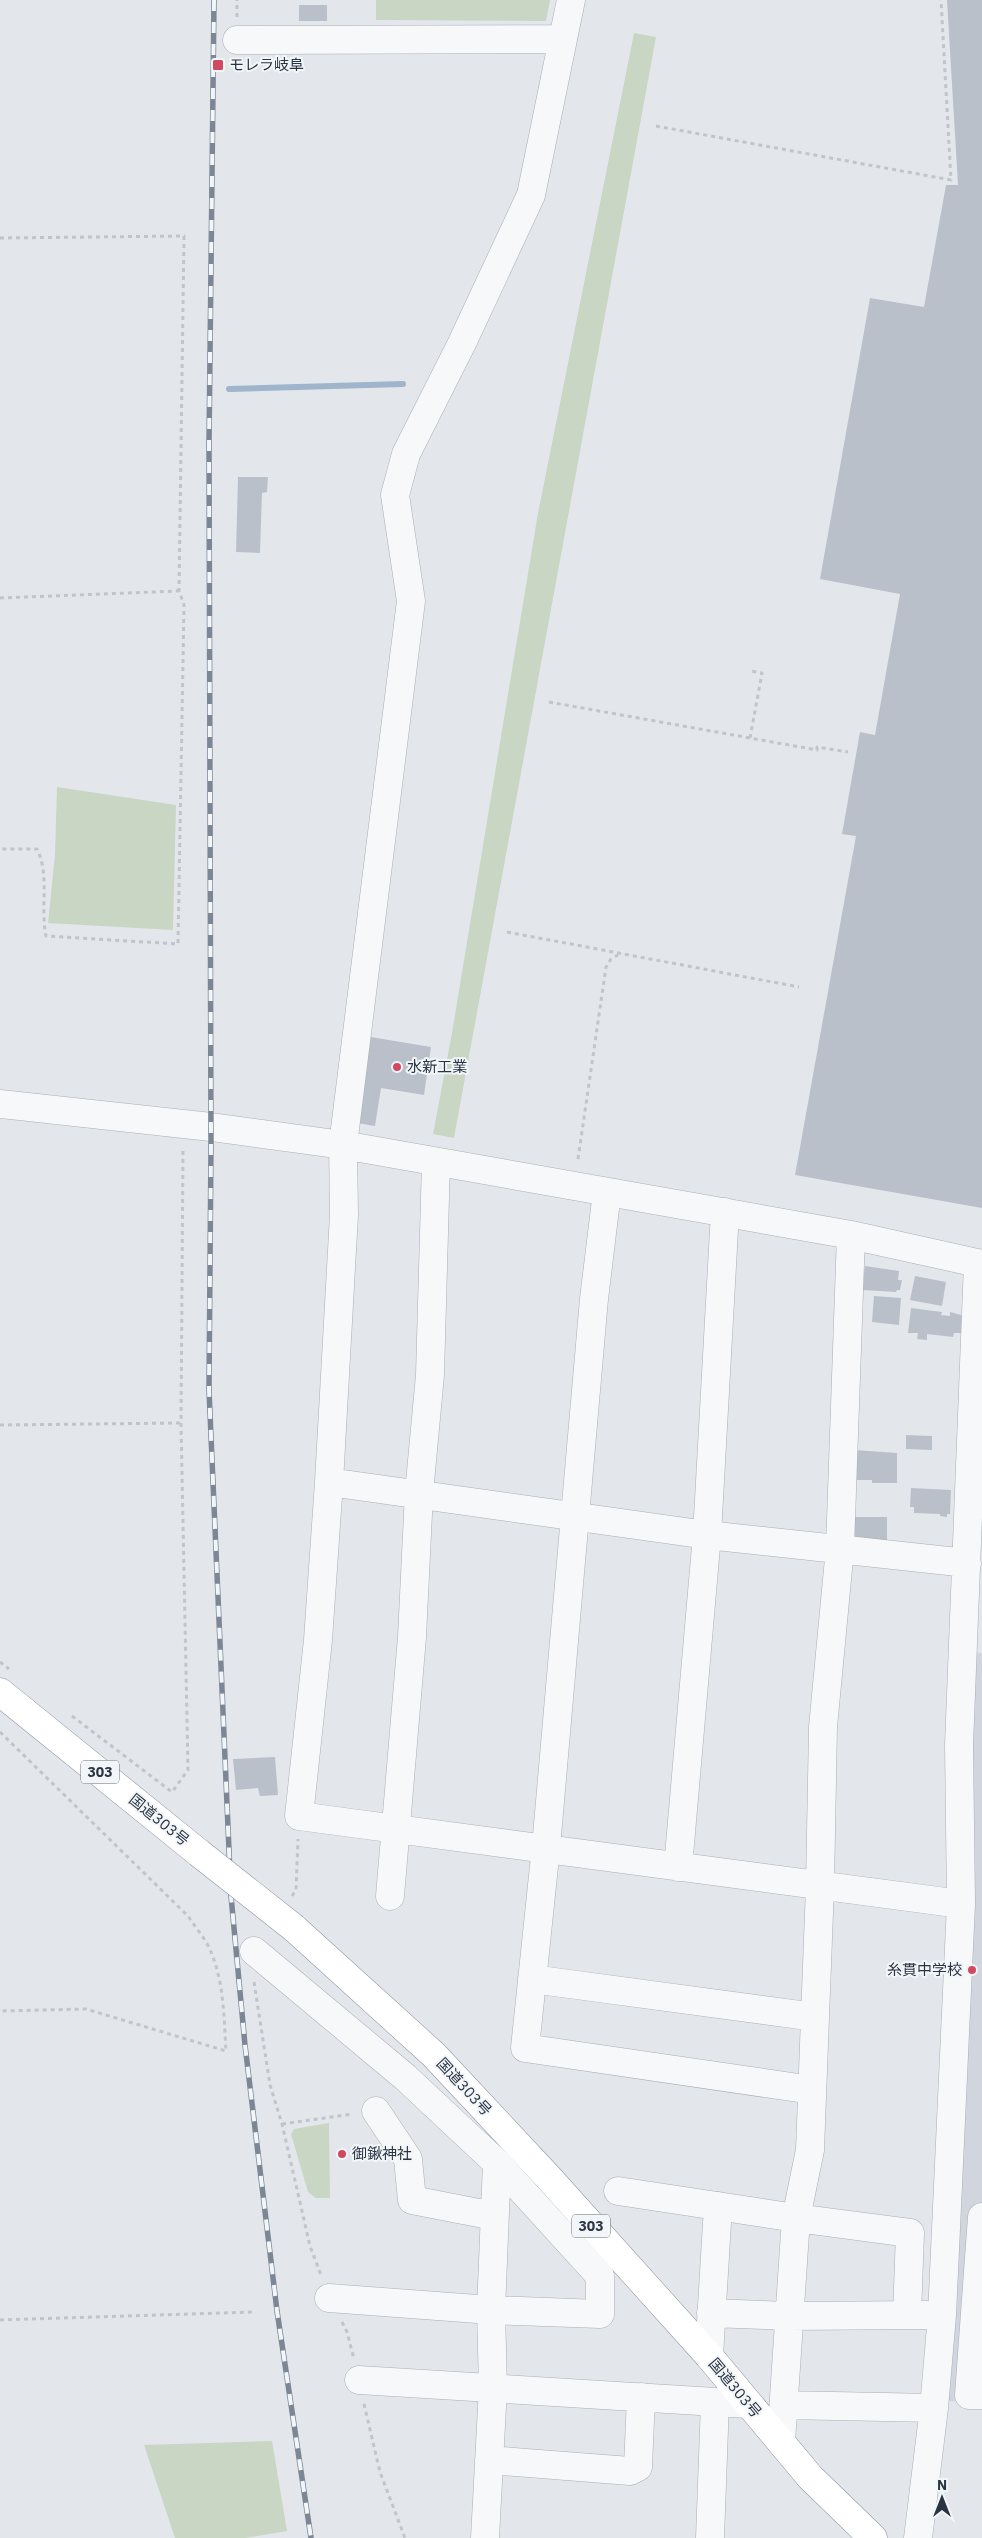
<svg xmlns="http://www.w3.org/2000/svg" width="982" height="2538" viewBox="0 0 982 2538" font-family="'IBM Plex Sans','Noto Sans JP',sans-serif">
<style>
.built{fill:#d1d6de}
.green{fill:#c9d6c4}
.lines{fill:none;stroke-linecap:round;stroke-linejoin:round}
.stream{stroke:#9eb5cc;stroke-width:6}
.building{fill:#bac0c9}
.minor-casing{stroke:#a8aeb6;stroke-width:29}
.highway-casing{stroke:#8a94a3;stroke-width:29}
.path{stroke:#c1c5cb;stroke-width:3;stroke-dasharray:4 4;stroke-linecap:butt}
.minor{stroke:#f6f8fa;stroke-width:28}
.highway{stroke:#fff;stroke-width:28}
.rail-casing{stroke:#7c8796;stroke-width:5.5}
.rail{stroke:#f3f6f9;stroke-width:4;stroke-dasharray:11;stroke-linecap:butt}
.highway-bridge-casing{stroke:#8a94a3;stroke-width:29;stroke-linecap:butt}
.highway-bridge{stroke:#fff;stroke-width:28}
.poi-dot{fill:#d14860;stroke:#f3f6f9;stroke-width:2}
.labels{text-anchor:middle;stroke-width:4;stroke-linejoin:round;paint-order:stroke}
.shield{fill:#f3f6f9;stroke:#666f7a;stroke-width:1}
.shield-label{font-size:14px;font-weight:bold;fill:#2a3544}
.poi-label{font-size:15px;fill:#2a3544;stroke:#f3f6f9;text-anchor:start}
.street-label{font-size:15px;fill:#2a3544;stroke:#f3f6f9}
</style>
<rect width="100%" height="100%" fill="#e3e7ec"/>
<path class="built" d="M967,1652L982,1653V2402L941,2401Z"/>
<path class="green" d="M376,0H550L546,21L376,20Z
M634,33L656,37L454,1138L433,1134L452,1033L538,513Z
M57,787L176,805L173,930L48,923L55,855Z
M329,2123L330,2198H316L308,2192L291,2134L294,2129Z
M272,2441L287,2531L245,2538H175L144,2445Z"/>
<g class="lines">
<path class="stream" d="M229,389L403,384"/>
</g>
<path class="building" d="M947,0H982V1208L795,1175L856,836L842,834L860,732L875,735L900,594L820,579L870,298L924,307L946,185H958Z
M299,5H327V21H299Z
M238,477H268L267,492L262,493L260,553L236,552Z
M371,1037L431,1047L424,1095L381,1088L375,1126L357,1123Z
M865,1266L899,1271L898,1280H902L900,1290H897L896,1292L862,1290Z
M915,1276L946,1282L942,1306L910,1300Z
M874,1296L901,1298L899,1325L872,1322Z
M911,1308L942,1312L941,1315L950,1316V1312L965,1316L963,1333H954L953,1337L927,1334V1340L917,1339L918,1333H908Z
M906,1435L932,1436V1450L906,1449Z
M855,1450L897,1453V1483H872V1480H855Z
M911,1488L951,1490L950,1514H947V1517L940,1516V1514L914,1513V1507H910Z
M853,1517H887V1542H867V1538H853Z
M275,1757L278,1795L260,1796L258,1788L236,1790L233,1759Z"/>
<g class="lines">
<defs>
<path id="minor" d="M237,40L562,39
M0,1104L211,1127L343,1145L851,1235L982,1264
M607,1192L594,1299L546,1847L525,2048L812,2090
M329,1482L344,1215L343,1145L411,601L395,495L406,454L462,343L531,195L571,0
M678,1867L707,1535L725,1212
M390,1896L412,1637L419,1493L430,1375L436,1162
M961,1904L299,1816L318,1640L329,1482L707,1535L967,1563
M254,1951L405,2077L497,2163L600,2276V2314L491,2310L329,2298
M532,1979L815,2017
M376,2111L408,2159L412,2200L494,2216
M618,2191L796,2218L910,2233L907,2315
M982,2217L969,2395H982
M711,2313L789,2316L926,2315
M709,2356L718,2206
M359,2380L748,2404
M784,2405L934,2408
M781,2442L796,2218L810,2150L820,1886L823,1727L840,1548L851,1235
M489,2460L630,2471L638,2467L641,2397
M485,2538L493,2388L491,2310L497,2163
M710,2538L715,2402
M918,2538L934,2408L942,2315L961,1904L959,1745L978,1263"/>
<path id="highway" d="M0,1692L199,1853
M294,1928L434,2055L548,2177L709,2356L810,2477L873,2538"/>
</defs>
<use href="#minor" class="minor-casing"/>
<use href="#highway" class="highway-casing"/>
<path class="path" d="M237,17V0
M656,126L951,180L941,0
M0,238L184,236L179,591L184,605L178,944L46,936C40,907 50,875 37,849H0
M0,598L179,591
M549,702L817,750V747L848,752
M750,738L762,673L751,671
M507,932L799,987
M578,1159L606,967L611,959L618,955
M0,1425L181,1423
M0,1662L9,1669
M72,1716L172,1792L188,1770L181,1423L183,1147
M0,1732L188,1916C195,1927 206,1939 211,1952C224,1983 224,2018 226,2051L86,2009L0,2011
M292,1896L296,1890L298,1839
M254,1982L270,2085L282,2124L310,2246L321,2275
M282,2124L353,2114
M0,2320L254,2312
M342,2322L347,2332L354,2359
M364,2404L380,2472L405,2538"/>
<use href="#minor" class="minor"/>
<use href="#highway" class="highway"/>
<defs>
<path id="rail" d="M214,0L209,444L211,1144L209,1390L231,1896L245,2045L277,2311L311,2538"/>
</defs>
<use href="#rail" class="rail-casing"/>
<use href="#rail" class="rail"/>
<defs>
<path id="highway-bridge" d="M199,1853L294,1928"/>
</defs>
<use href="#highway-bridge" class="highway-bridge-casing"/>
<use href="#highway-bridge" class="highway-bridge"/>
</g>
<g class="poi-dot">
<rect x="212" y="59" width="12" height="12" rx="2.5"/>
<circle cx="397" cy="1067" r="5"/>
<circle cx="972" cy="1970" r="5"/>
<circle cx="342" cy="2154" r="5"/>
</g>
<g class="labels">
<g class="shield">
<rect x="81" y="1760.5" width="38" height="23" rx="4"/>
<rect x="572" y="2214.5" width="38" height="23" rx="4"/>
</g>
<g class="shield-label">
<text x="100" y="1777">303</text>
<text x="591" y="2231">303</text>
</g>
<g class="poi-label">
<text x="229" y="70">モレラ岐阜</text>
<text x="407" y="1072">水新工業</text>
<text x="962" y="1975" text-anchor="end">糸貫中学校</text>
<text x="352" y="2159">御鍬神社</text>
</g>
<g class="street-label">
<text transform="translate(159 1820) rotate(39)" y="5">国道303号</text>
<text transform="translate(464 2087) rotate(47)" y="5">国道303号</text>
<text transform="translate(735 2388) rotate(50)" y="5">国道303号</text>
</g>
</g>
<g transform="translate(942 2498)" stroke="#f3f6f9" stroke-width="4" paint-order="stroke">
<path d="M0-4L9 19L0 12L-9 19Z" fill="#2a3544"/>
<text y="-8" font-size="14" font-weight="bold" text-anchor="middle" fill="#2a3544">N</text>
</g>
</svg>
